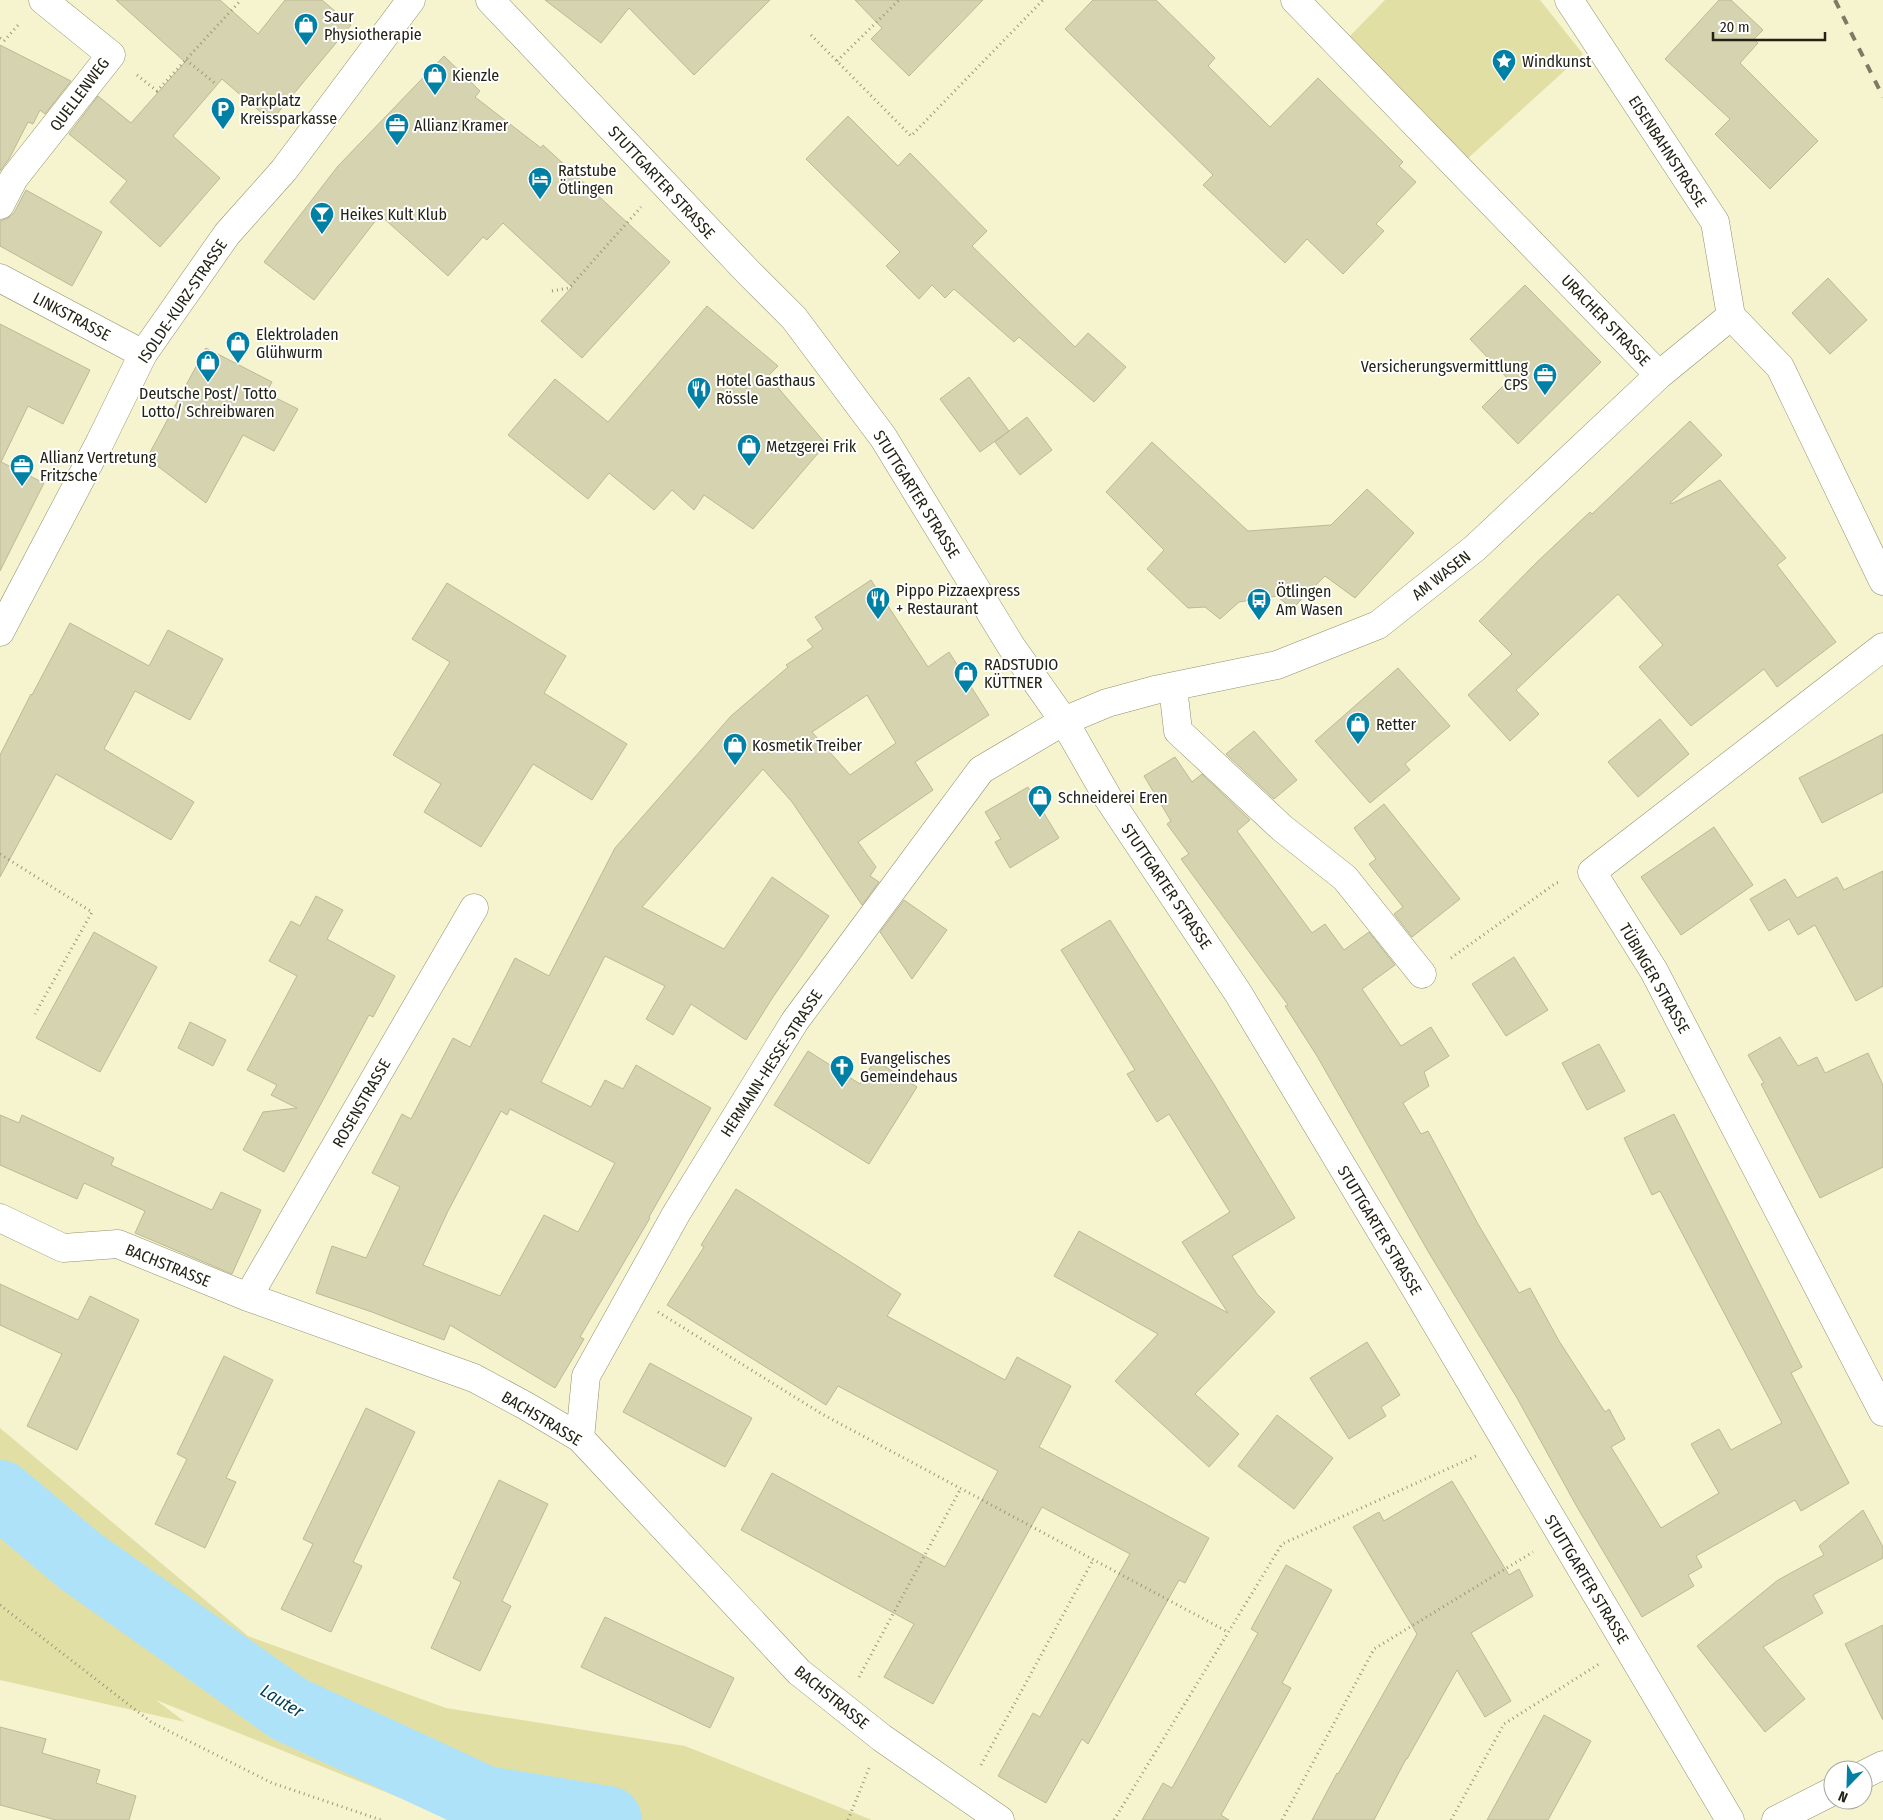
<svg xmlns="http://www.w3.org/2000/svg" width="1883" height="1820" viewBox="0 0 1883 1820" font-family="'Fira Sans Condensed',sans-serif">
<style>
.green{fill:#e2dfa5}
.lines{fill:none;stroke-linecap:round;stroke-linejoin:round}
.river{stroke:#ade2f9;stroke-width:68}
.building{fill:#d6d4b0;stroke:#bbb996;fill-rule:evenodd}
.minor-casing{stroke:#92906e;stroke-width:29}
.tertiary-casing{stroke:#92906e;stroke-width:29}
.secondary-casing{stroke:#92906e;stroke-width:29}
.path{stroke:#98977c;stroke-width:3;stroke-dasharray:1 4;stroke-linecap:butt}
.minor{stroke:#fff;stroke-width:28}
.tertiary{stroke:#fff;stroke-width:28}
.secondary{stroke:#fff;stroke-width:28}
.rail{stroke:#7d7b64;stroke-width:4;stroke-dasharray:9 9;stroke-linecap:butt}
.labels{text-anchor:middle;stroke-width:4;stroke-linejoin:round;paint-order:stroke}
.poi-label{font-size:16px;fill:#232215;stroke:#fff;text-anchor:start}
.street-label{font-size:16px;fill:#232215;stroke:#fff}
.water-label{font-size:18px;font-style:italic;fill:#003e52;stroke:#fff}
</style>
<rect width="100%" height="100%" fill="#f6f4cf"/>
<path class="green" d="M1385,0H1540L1583,54L1466,160L1346,40Z
M0,1428L248,1636L446,1708L685,1746L872,1820H472L428,1809L156,1700L185,1722L0,1680Z"/>
<g class="lines">
<path class="river" d="M0,1494L80,1561L289,1709L485,1800L608,1820"/>
</g>
<path class="building" d="M116,0H220L258,34L285,0H322L351,25L271,121L222,79L173,136L220,178L160,247L110,202L127,181L69,134L98,96L131,123L185,62Z
M545,0H770L694,75L629,8L601,43Z
M855,0H983L909,76L871,39L882,28Z
M1093,0H1156L1215,58L1208,66L1270,127L1318,78L1403,162L1399,166L1416,182L1376,224L1384,231L1343,274L1307,239L1285,263L1203,185L1213,175L1065,29Z
M1719,0H1731L1763,30L1754,39L1758,43L1740,63L1818,141L1770,189L1715,134L1730,119L1665,59Z
M0,45L71,81L45,114L40,110L33,124L28,122L9,159L0,171Z
M444,56L480,91L475,97L541,148L543,145L670,262L582,358L541,321L572,287L503,223L487,240L483,237L448,276L380,215L314,300L264,262L338,166Z
M848,116L898,166L910,153L987,231L972,246L1075,347L1088,333L1126,367L1094,402L1019,337L1014,342L954,289L945,298L932,285L919,299L886,266L900,252L806,159Z
M26,190L102,232L72,286L0,246V221L8,218L14,213Z
M1828,278L1867,320L1830,354L1792,313Z
M1525,285L1601,362L1518,444L1482,407L1509,380L1470,339Z
M707,306L778,366L768,376L826,444L753,529L704,495L694,510L672,490L654,510L609,473L588,499L508,435L555,379L608,422Z
M0,324L90,370L63,424L28,406L1,462L44,483L0,571Z
M206,348L272,382L266,393L298,409L274,451L243,435L206,503L147,458Z
M969,377L1009,431L980,452L940,399Z
M1027,417L1052,450L1020,475L995,442Z
M1690,421L1722,455L1670,503L1671,504L1720,480L1786,558L1777,565L1836,642L1777,687L1764,669L1691,726L1639,667L1663,645L1618,594L1516,690L1539,714L1510,741L1468,695L1512,654L1479,621L1536,563L1590,512L1592,514Z
M1152,442L1248,531L1331,525L1367,489L1414,533L1355,598L1325,576L1292,609L1277,596L1239,602L1220,619L1205,607L1188,608L1147,569L1164,550L1106,492Z
M871,580L928,667L949,652L989,715L915,762L933,790L858,842L876,867L870,876L879,882L862,905L792,802L763,769L642,907L724,949L772,877L829,916L773,997L746,1040L691,1004L673,1035L646,1019L665,986L605,956L541,1082L591,1107L605,1080L623,1089L636,1065L711,1108L649,1217L650,1218L580,1337L584,1339L555,1388L450,1325L444,1340L372,1312L316,1293L332,1246L366,1258L400,1187L372,1173L402,1114L411,1119L453,1038L470,1047L515,958L549,976L615,848L731,716L788,667L786,665L813,647L807,640L823,629L815,617ZM867,695L896,743L850,775L812,732ZM510,1109L615,1163L578,1232L544,1215L500,1296L423,1265L448,1211L501,1111L507,1115Z
M447,583L566,656L544,693L627,744L592,800L533,764L481,847L424,812L441,784L393,755L450,662L412,639Z
M70,623L149,666L168,630L223,659L190,720L135,691L104,749L194,802L171,840L56,774L0,877V755L31,694L32,695Z
M1398,668L1450,726L1405,764L1410,770L1370,803L1315,741Z
M1660,719L1689,754L1638,797L1608,762Z
M1254,731L1297,780L1274,799L1226,754Z
M1883,734V792L1822,823L1799,778Z
M1175,757L1192,782L1202,774L1250,820L1237,831L1312,933L1325,924L1344,950L1369,932L1395,965L1362,989L1401,1046L1431,1027L1449,1056L1424,1072L1429,1086L1403,1103L1421,1134L1428,1131L1478,1224L1519,1293L1530,1288L1559,1341L1605,1412L1609,1409L1625,1439L1611,1447L1661,1528L1719,1493L1691,1444L1719,1429L1731,1450L1782,1423L1660,1191L1652,1195L1624,1138L1674,1114L1802,1367L1791,1373L1849,1483L1801,1511L1795,1500L1696,1556L1702,1567L1688,1575L1694,1586L1642,1617L1577,1507L1517,1398L1429,1253L1317,1056L1285,1006L1288,1005L1181,859L1189,854L1167,824L1171,821L1144,776Z
M1028,787L1059,838L1010,868L995,842L1001,839L985,812Z
M1384,804L1460,899L1412,937L1394,914L1403,907L1369,864L1376,859L1354,828Z
M1714,827L1753,885L1681,935L1641,877Z
M1883,871V986L1856,1001L1815,925L1798,935L1789,919L1769,931L1750,899L1785,879L1797,898L1837,877L1844,890Z
M316,896L343,910L327,939L395,976L373,1017L369,1015L284,1172L243,1150L263,1112L297,1108L271,1095L277,1085L247,1070L297,976L269,961L291,921L300,926Z
M904,900L947,930L912,979L880,932Z
M1110,920L1215,1086L1295,1218L1232,1256L1257,1294L1275,1312L1195,1394L1239,1434L1209,1467L1115,1381L1158,1334L1054,1276L1079,1231L1228,1313L1182,1242L1230,1212L1169,1114L1157,1122L1127,1074L1135,1070L1061,950Z
M94,932L157,967L100,1072L36,1038Z
M1514,957L1548,1010L1506,1036L1472,984Z
M190,1022L226,1040L213,1066L178,1048Z
M1780,1037L1798,1066L1817,1057L1825,1073L1868,1053L1883,1085V1167L1820,1198L1761,1084L1764,1083L1748,1055Z
M1599,1044L1625,1091L1587,1110L1562,1063Z
M808,1051L860,1084L875,1060L917,1087L869,1164L774,1105Z
M0,1115L19,1123L22,1115L114,1158L111,1165L212,1210L221,1192L261,1210L232,1274L135,1233L145,1211L84,1183L77,1199L0,1165Z
M736,1189L901,1294L887,1316L1005,1380L1017,1357L1071,1386L1039,1447L1209,1538L1185,1583L1179,1580L1088,1744L1082,1739L1046,1803L998,1776L1033,1713L1040,1717L1130,1554L1042,1507L933,1704L884,1677L914,1624L741,1530L772,1473L945,1567L998,1471L838,1386L826,1405L667,1305L704,1247L701,1245Z
M0,1284L78,1320L90,1296L139,1320L77,1450L27,1426L62,1354L0,1325Z
M1367,1342L1400,1395L1381,1407L1386,1416L1349,1439L1310,1378Z
M224,1356L273,1380L226,1478L236,1482L205,1548L155,1524L187,1459L177,1454Z
M650,1363L752,1418L725,1467L623,1412Z
M366,1408L415,1432L353,1562L362,1566L331,1632L281,1609L313,1544L303,1539Z
M1277,1415L1333,1458L1294,1509L1238,1466Z
M499,1480L548,1504L502,1601L511,1606L480,1671L431,1648L461,1582L453,1578Z
M1452,1481L1509,1575L1519,1569L1533,1596L1471,1633L1511,1701L1485,1717L1457,1670L1407,1759H1406L1374,1820H1312L1337,1773L1338,1774L1417,1634L1353,1527L1379,1512L1384,1521Z
M1863,1510L1883,1547V1558L1813,1595L1823,1613L1763,1647L1805,1699L1765,1732L1697,1646L1778,1580L1824,1555L1819,1546Z
M1286,1565L1332,1590L1282,1683L1291,1688L1221,1815L1229,1820H1142L1163,1783L1172,1788L1258,1633L1251,1629Z
M605,1617L734,1678L710,1728L581,1667Z
M1883,1625V1720L1845,1644Z
M1544,1715L1591,1741L1548,1820H1487Z
M0,1727L46,1739L42,1753L100,1770L96,1783L136,1796L129,1820H56L0,1805Z"/>
<g class="lines">
<defs>
<path id="minor" d="M1295,0L1659,375
M1569,0L1715,222L1731,316
M0,205L14,178L111,55L43,0
M0,278L143,354
M1731,316L1780,367L1883,581
M1883,647L1592,872L1654,971L1883,1412
M1173,687L1178,731L1282,828L1345,878L1422,974
M0,1218L63,1248L118,1244L248,1297L474,1378L526,1406L580,1438L799,1672L882,1738L1000,1820
M248,1297L474,908
M580,1438L586,1376L676,1214L795,1021L981,770L1064,721L1107,703L1155,690L1277,665L1378,625L1475,548L1659,375L1731,316
M1863,1775L1883,1765
M1776,1820L1833,1791"/>
<path id="tertiary" d="M0,632L100,442L143,354L227,234L284,170L411,0"/>
<path id="secondary" d="M490,0L748,272L794,318L883,437L1011,646L1064,721L1108,798L1238,993L1414,1286L1730,1820"/>
</defs>
<use href="#minor" class="minor-casing"/>
<use href="#tertiary" class="tertiary-casing"/>
<use href="#secondary" class="secondary-casing"/>
<path class="path" d="M811,35L911,136L1043,0
M0,38L4,41L20,23
M186,60L216,84
M837,61L899,0
M137,75L157,91L241,0
M552,291L569,288L641,207
M0,854L92,912L35,1014
M1451,958L1556,883L1560,882
M658,1312L822,1414L1228,1632
M0,1605L151,1722L272,1783L381,1820
M859,1677L961,1488
M981,1765L1093,1560
M848,1820L869,1768
M1114,1820L1282,1544L1476,1456
M1282,1820L1374,1649L1533,1552
M1451,1820L1504,1724L1599,1664"/>
<use href="#minor" class="minor"/>
<use href="#tertiary" class="tertiary"/>
<use href="#secondary" class="secondary"/>
<path class="rail" d="M1835,0L1883,97"/>
</g>
<defs>
<symbol id="shop-pin" viewBox="-11 -11 22 30"><path d="M0 17L-7.5 6A9.5 9.5 0 1 1 7.5 6Z" fill="#0080a5" stroke="#fff"/><path d="M-5-2.5h2.3a2.7 3.5 0 0 1 5.4 0H5L5.5 6h-11ZM-1.5-2.5h3a1.5 2.3 0 0 0-3 0Z" fill="#fff"/></symbol>
<symbol id="sight-pin" viewBox="-11 -11 22 30"><path d="M0 17L-7.5 6A9.5 9.5 0 1 1 7.5 6Z" fill="#0080a5" stroke="#fff"/><path d="M0-6L1.8-2.2L6-1.7L2.9 1.2L3.7 5.4L0 3.3L-3.7 5.4L-2.9 1.2L-6-1.7L-1.8-2.2Z" fill="#fff"/></symbol>
<symbol id="parking-pin" viewBox="-11 -11 22 30"><path d="M0 17L-7.5 6A9.5 9.5 0 1 1 7.5 6Z" fill="#0080a5" stroke="#fff"/><path d="M-3.5-5.5H1a3.5 3.5 0 0 1 0 7H-1V5.5H-3.5ZM-1-3.4V-.6H.8a1.4 1.4 0 0 0 0-2.8Z" fill="#fff"/></symbol>
<symbol id="office-pin" viewBox="-11 -11 22 30"><path d="M0 17L-7.5 6A9.5 9.5 0 1 1 7.5 6Z" fill="#0080a5" stroke="#fff"/><path d="M-6-3h4V-5.5h4V-3h4V5H-6ZM-1-4.5V-3h2v-1.5ZM-6 0V1H6V0Z" fill="#fff"/></symbol>
<symbol id="hotel-pin" viewBox="-11 -11 22 30"><path d="M0 17L-7.5 6A9.5 9.5 0 1 1 7.5 6Z" fill="#0080a5" stroke="#fff"/><path d="M-6-4.5h1.5V1H6V5H4.5V3h-9V5H-6ZM-4 0a1.8 1.8 0 1 1 3.6 0ZM.5 0V-2.5h3Q6-2.5 6 0Z" fill="#fff"/></symbol>
<symbol id="bar-pin" viewBox="-11 -11 22 30"><path d="M0 17L-7.5 6A9.5 9.5 0 1 1 7.5 6Z" fill="#0080a5" stroke="#fff"/><path d="M-6-5H6L.8 .8V4.5H3.5V6h-7V4.5H-.8V.8Z" fill="#fff"/></symbol>
<symbol id="restaurant-pin" viewBox="-11 -11 22 30"><path d="M0 17L-7.5 6A9.5 9.5 0 1 1 7.5 6Z" fill="#0080a5" stroke="#fff"/><path d="M-5-6h1v4h1v-4h1v4h1v-4h1v5L-1.5 .5V6h-2V.5L-5-1ZM5-6V6H3V1.5H1.5Q1.5-4 5-6Z" fill="#fff"/></symbol>
<symbol id="bus-pin" viewBox="-11 -11 22 30"><path d="M0 17L-7.5 6A9.5 9.5 0 1 1 7.5 6Z" fill="#0080a5" stroke="#fff"/><path d="M-5-6H5V4H4V6H2V4H-2V6H-4V4H-5ZM-3.5-4V0h7V-4ZM-3.5 1.2v1.5H-2V1.2ZM2 1.2v1.5H3.5V1.2Z" fill="#fff"/></symbol>
<symbol id="church-pin" viewBox="-11 -11 22 30"><path d="M0 17L-7.5 6A9.5 9.5 0 1 1 7.5 6Z" fill="#0080a5" stroke="#fff"/><path d="M-1.2-6h2.4v3.5h3.3v2.4h-3.3V6h-2.4V-.1h-3.3v-2.4h3.3Z" fill="#fff"/></symbol>
</defs>
<g fill-rule="evenodd">
<use href="#shop-pin" x="292" y="11" width="28" height="38"/>
<use href="#sight-pin" x="1490" y="47" width="28" height="38"/>
<use href="#shop-pin" x="421" y="61" width="28" height="38"/>
<use href="#parking-pin" x="209" y="95" width="28" height="38"/>
<use href="#office-pin" x="383" y="111" width="28" height="38"/>
<use href="#hotel-pin" x="526" y="165" width="28" height="38"/>
<use href="#bar-pin" x="308" y="200" width="28" height="38"/>
<use href="#shop-pin" x="224" y="329" width="28" height="38"/>
<use href="#shop-pin" x="194" y="348" width="28" height="38"/>
<use href="#office-pin" x="1531" y="361" width="28" height="38"/>
<use href="#restaurant-pin" x="685" y="375" width="28" height="38"/>
<use href="#shop-pin" x="735" y="432" width="28" height="38"/>
<use href="#office-pin" x="8" y="452" width="28" height="38"/>
<use href="#restaurant-pin" x="864" y="585" width="28" height="38"/>
<use href="#bus-pin" x="1245" y="586" width="28" height="38"/>
<use href="#shop-pin" x="952" y="659" width="28" height="38"/>
<use href="#shop-pin" x="1344" y="710" width="28" height="38"/>
<use href="#shop-pin" x="721" y="731" width="28" height="38"/>
<use href="#shop-pin" x="1026" y="783" width="28" height="38"/>
<use href="#church-pin" x="828" y="1053" width="28" height="38"/>
</g>
<g class="labels">
<g class="poi-label">
<text x="324" y="22">Saur<tspan x="324" dy="18">Physiotherapie</tspan></text>
<text x="1522" y="67">Windkunst</text>
<text x="452" y="81">Kienzle</text>
<text x="240" y="106">Parkplatz<tspan x="240" dy="18">Kreissparkasse</tspan></text>
<text x="414" y="131">Allianz Kramer</text>
<text x="558" y="176">Ratstube<tspan x="558" dy="18">Ötlingen</tspan></text>
<text x="340" y="220">Heikes Kult Klub</text>
<text x="256" y="340">Elektroladen<tspan x="256" dy="18">Glühwurm</tspan></text>
<text x="1528" y="372" text-anchor="end">Versicherungsvermittlung<tspan x="1528" dy="18">CPS</tspan></text>
<text x="716" y="386">Hotel Gasthaus<tspan x="716" dy="18">Rössle</tspan></text>
<text x="208" y="399" text-anchor="middle">Deutsche Post/ Totto<tspan x="208" dy="18">Lotto/ Schreibwaren</tspan></text>
<text x="766" y="452">Metzgerei Frik</text>
<text x="40" y="463">Allianz Vertretung<tspan x="40" dy="18">Fritzsche</tspan></text>
<text x="896" y="596">Pippo Pizzaexpress<tspan x="896" dy="18">+ Restaurant</tspan></text>
<text x="1276" y="597">Ötlingen<tspan x="1276" dy="18">Am Wasen</tspan></text>
<text x="984" y="670">RADSTUDIO<tspan x="984" dy="18">KÜTTNER</tspan></text>
<text x="1376" y="730">Retter</text>
<text x="752" y="751">Kosmetik Treiber</text>
<text x="1058" y="803">Schneiderei Eren</text>
<text x="860" y="1064">Evangelisches<tspan x="860" dy="18">Gemeindehaus</tspan></text>
</g>
<g class="street-label">
<text transform="translate(79 94) rotate(-53)" y="6">QUELLENWEG</text>
<text transform="translate(1668 151) rotate(57)" y="6">EISENBAHNSTRASSE</text>
<text transform="translate(662 182) rotate(47)" y="6">STUTTGARTER STRASSE</text>
<text transform="translate(182 301) rotate(-56)" y="6">ISOLDE-KURZ-STRASSE</text>
<text transform="translate(72 316) rotate(28)" y="6">LINKSTRASSE</text>
<text transform="translate(1606 320) rotate(46)" y="6">URACHER STRASSE</text>
<text transform="translate(917 494) rotate(58)" y="6">STUTTGARTER STRASSE</text>
<text transform="translate(1441 575) rotate(-38)" y="6">AM WASEN</text>
<text transform="translate(1167 886) rotate(56)" y="6">STUTTGARTER STRASSE</text>
<text transform="translate(1655 978) rotate(60)" y="6">TÜBINGER STRASSE</text>
<text transform="translate(771 1063) rotate(-57)" y="6">HERMANN-HESSE-STRASSE</text>
<text transform="translate(361 1103) rotate(-60)" y="6">ROSENSTRASSE</text>
<text transform="translate(1380 1230) rotate(59)" y="6">STUTTGARTER STRASSE</text>
<text transform="translate(168 1265) rotate(22)" y="6">BACHSTRASSE</text>
<text transform="translate(542 1418) rotate(31)" y="6">BACHSTRASSE</text>
<text transform="translate(1587 1579) rotate(59)" y="6">STUTTGARTER STRASSE</text>
<text transform="translate(832 1697) rotate(39)" y="6">BACHSTRASSE</text>
</g>
<g class="water-label">
<text transform="translate(282 1701) rotate(32)" y="6">Lauter</text>
</g>
</g>
<g transform="translate(1848 1785) rotate(203)"><circle r="24" fill="#ffffff" stroke="#a7a7a1"/>
<path d="M0-4L9 19L0 12L-9 19Z" fill="#0080a5"/>
<text y="-8" font-size="14" font-weight="bold" text-anchor="middle" fill="#232215">N</text>
</g>
<path d="M1713 32v8h112v-8" fill="none" stroke="#232215" stroke-width="2.5"/>
<text x="1720" y="32" font-size="15" fill="#232215" stroke="#ffffff" stroke-width="4" paint-order="stroke">20 m</text>
</svg>
